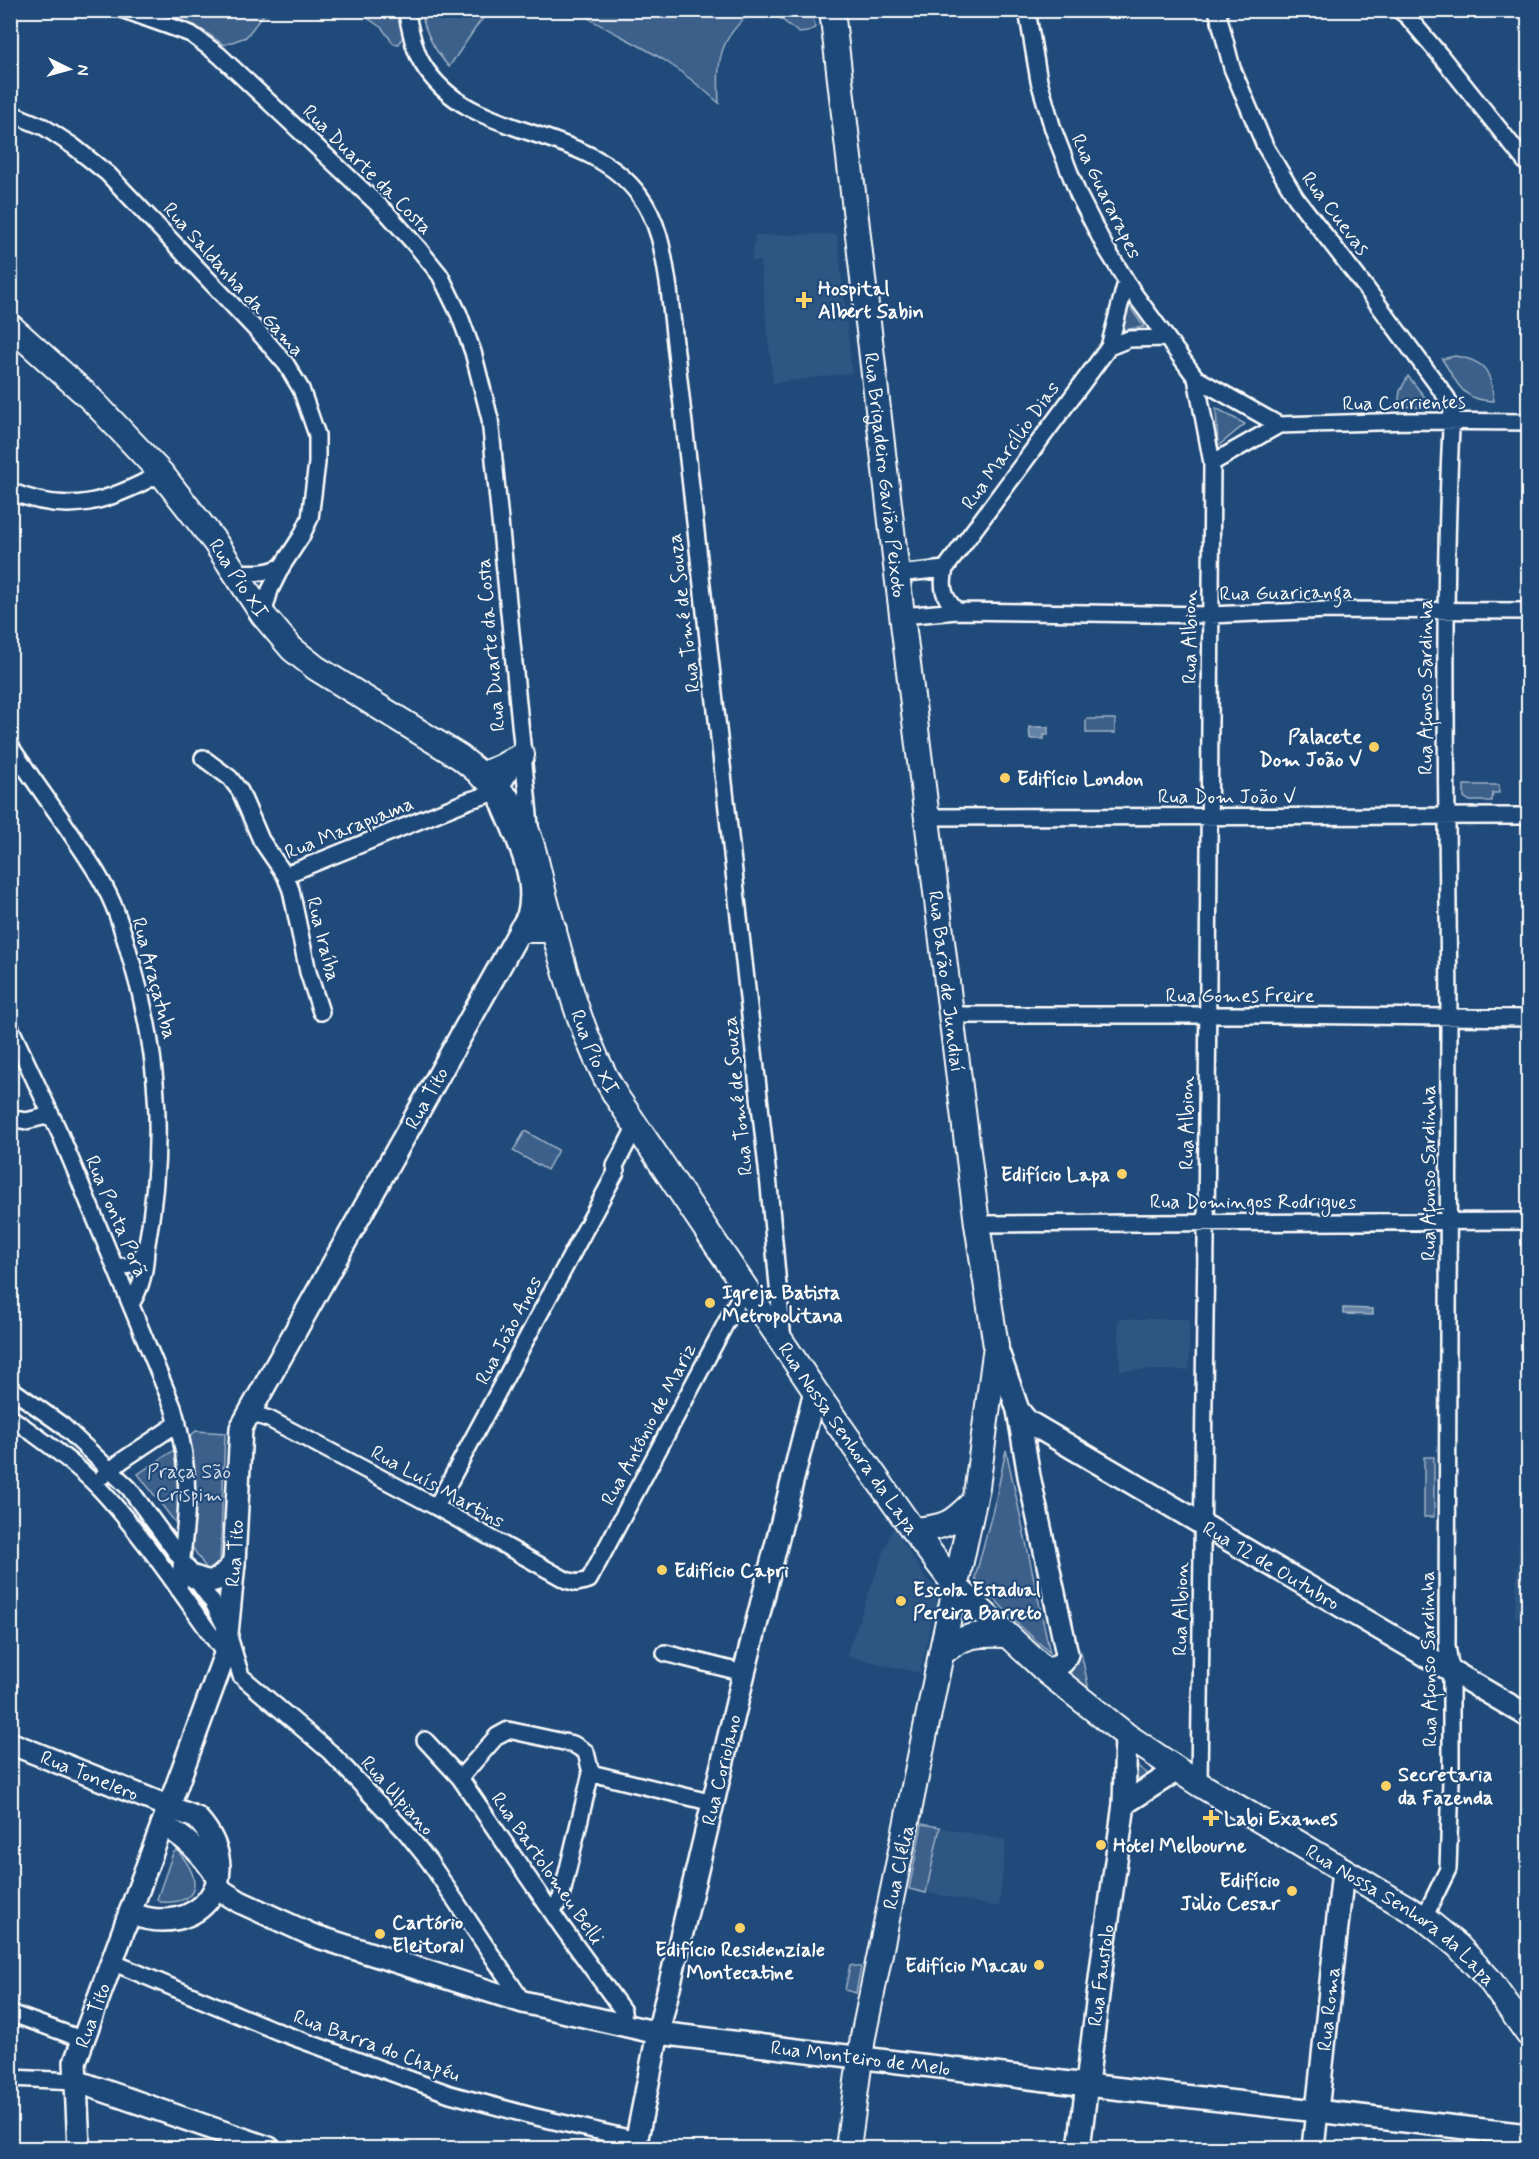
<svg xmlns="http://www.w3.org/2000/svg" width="1539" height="2159" viewBox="0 0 1539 2159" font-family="Mynerve,sans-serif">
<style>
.built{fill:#2e5683}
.green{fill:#3c618b;stroke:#9eb0c5;stroke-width:1.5}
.water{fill:#6583a4;stroke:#a3b5c8;stroke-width:1.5}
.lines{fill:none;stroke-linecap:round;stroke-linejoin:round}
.street-casing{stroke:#fff;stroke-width:20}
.secondary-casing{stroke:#fff;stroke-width:26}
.primary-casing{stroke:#fff;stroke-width:28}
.street{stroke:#1f4a7a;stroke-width:15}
.secondary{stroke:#1f4a7a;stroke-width:21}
.primary{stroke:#1f4a7a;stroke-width:24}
.poi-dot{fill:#ffd166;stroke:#1f4a7a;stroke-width:2}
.labels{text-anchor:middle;stroke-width:4.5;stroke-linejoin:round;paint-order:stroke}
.street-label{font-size:20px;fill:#fff;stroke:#1f4a7a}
.poi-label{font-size:20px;font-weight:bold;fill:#fff;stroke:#1f4a7a;text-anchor:start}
.park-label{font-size:20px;fill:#d8dfe8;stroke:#1f4a7a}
</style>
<rect width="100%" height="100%" fill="#1f4a7a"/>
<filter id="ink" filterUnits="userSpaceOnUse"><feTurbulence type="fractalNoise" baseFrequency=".0167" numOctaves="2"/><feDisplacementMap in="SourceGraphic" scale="12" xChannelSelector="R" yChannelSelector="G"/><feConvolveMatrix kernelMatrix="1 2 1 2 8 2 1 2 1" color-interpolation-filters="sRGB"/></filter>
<g filter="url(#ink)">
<path class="built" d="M837,234L852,373L773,383L760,261H751L755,235Z
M1118,1319H1189V1370H1120Z
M1528,1516V1625L1515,1616V1614L1519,1535Z
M893,1527L929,1583L931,1582L933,1585L936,1593L937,1607L934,1609L920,1673L846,1656Z
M922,1824L1006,1840L999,1907L909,1889Z"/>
<path class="green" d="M164,11V10L273,11L263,15L246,37L224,45L204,31Z
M357,11H399L403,36L399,44L393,43L382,28Z
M421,11V10L490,11L479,23L449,67C434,50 425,33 421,11Z
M577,11H753C718,39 717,60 719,103C702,88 685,74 667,62C638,43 605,30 577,11Z
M771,11H812L815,28L807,32L799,33Z
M1128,304L1144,327L1122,330Z
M1455,356C1487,361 1490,371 1494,401C1461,401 1458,383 1442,359Z
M1408,376L1432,406L1431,408L1398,406L1400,391Z
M1216,408L1245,424L1218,446Z
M1086,719H1115V733H1086Z
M1464,785H1499V793H1493L1492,801H1470L1464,797Z
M525,1131L558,1150L547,1170L513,1151Z
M196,1431L225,1433L220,1563L211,1576L181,1530L138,1474L174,1450Z
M1006,1450L1050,1653L1017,1623L975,1578L996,1498Z
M1424,1457H1434V1517H1424Z
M1081,1652L1088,1685L1085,1689L1063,1669Z
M1136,1765L1155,1779L1132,1796Z
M922,1824L940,1827L926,1893L909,1889Z
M177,1850C200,1876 204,1905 160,1902L157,1899L173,1853Z
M850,1965L861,1967L856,1993L845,1990Z"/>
<path class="water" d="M1029,727H1048V735H1044V739H1030Z
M1343,1308L1373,1309V1315L1343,1314Z"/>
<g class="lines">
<defs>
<path id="street" d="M124,10L191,34L219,55L388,214L419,249L440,275L459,314L473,352L490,419L530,825
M406,10C410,27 413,48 422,63C469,143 585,122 639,195C660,222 664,257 669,289L769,1186L783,1341
M1027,10L1039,81L1053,129L1078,194L1104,245L1135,295L1196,378L1279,425L1212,463
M1217,10L1232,68L1265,146L1296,198L1366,288L1447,398L1452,409C1441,612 1448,815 1449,1018C1450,1228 1447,1437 1447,1646L1451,1671V1780L1448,1869L1424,1918
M1399,10L1407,16L1440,55L1528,165
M10,113L44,127L73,146L108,174L262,336L286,364L301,389L317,435V463L310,518L301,537L282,566L270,590L263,615
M1109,347L1129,339L1166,338
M1196,378L1212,463L1206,1241L1199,1784
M1279,425L1410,421L1528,422
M10,491C68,516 109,502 161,473
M236,572C253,573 267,574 282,566
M897,574L945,569
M957,611C943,598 941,586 945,569L1109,347L1126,282
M902,616L957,611L1210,615L1329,610L1528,611
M10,746C27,770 43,794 60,817C78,845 99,872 112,902C121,922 126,943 132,963C161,1060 164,1151 146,1250
M203,758L230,778L240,791L261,840L285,875L291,890L308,972L321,1012
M926,817L1528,816
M285,875L470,800L498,792L518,760
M951,1015H1275L1528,1018
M10,1027L61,1136L173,1407C184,1442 189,1479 186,1517C184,1541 181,1565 179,1590
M10,1118L26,1121L51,1115
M977,1224L1528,1221
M115,1266C133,1267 135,1265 146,1250C145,1271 142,1286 131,1304
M10,1388L62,1425L129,1488L213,1603L228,1633L241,1676L330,1752L405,1831L429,1861L523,2002
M250,1413L269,1419L436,1507L566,1580L577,1583L589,1580L745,1287
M10,1417C41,1439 74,1462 100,1489C147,1540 184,1598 225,1654
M103,1476L123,1460L178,1423
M436,1507L616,1172L615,1166L636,1126
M665,1653L744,1673
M425,1740L460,1778L562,1927L623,2011L624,2026
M591,1773L713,1803
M460,1778L497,1736L508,1730L573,1744L586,1752L591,1773L561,1898L552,1912
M112,1962L279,2032L450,2094L532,2116L637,2140
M10,2013L84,2040
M10,2078L76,2081"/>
<g id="secondary">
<path d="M996,1346L1018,1410L1029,1476L1067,1654L1063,1662L1047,1672"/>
<path id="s1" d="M1018,1410L1027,1421L1528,1716"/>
<path d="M194,1577C215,1586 220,1579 234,1563"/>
<path id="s2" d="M10,1743L197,1818C250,1876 199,1942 130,1913"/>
<path d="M1124,1804L1177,1770"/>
<path d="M162,1825C186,1836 203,1855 218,1878"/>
<path id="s3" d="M217,1888L240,1902L312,1935L523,2002L658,2033L1087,2085L1528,2135"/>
<path d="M76,2081L269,2148"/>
<path id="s4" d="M79,2148L75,2062L225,1654L234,1563L241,1428L528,916C539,878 516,837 502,802"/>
<path id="s5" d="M635,2148L658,2033L744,1673L815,1391"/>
<path id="s6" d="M1079,2148L1103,1955L1124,1804L1126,1735"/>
<path id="s7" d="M1313,2148L1343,1871"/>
</g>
<g id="primary">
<path id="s8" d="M832,10L897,574L948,990L977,1224L996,1346L977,1487L941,1654L863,2037L848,2148"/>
<path id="s9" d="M10,326L90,398L161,473L215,542L263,615L292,649L316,668L460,757C475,769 510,798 519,814C534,841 538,872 546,902C564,968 580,1036 616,1096L815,1391L913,1530L957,1588L1047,1672L1126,1735L1199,1784L1424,1918L1458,1946L1489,1979L1528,2034"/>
<path d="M481,775L501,767L522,755"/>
<path d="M521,930H554"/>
<path d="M913,1530C945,1527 951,1525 974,1501"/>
<path d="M941,1654C964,1634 976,1634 1006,1635"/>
</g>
</defs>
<use href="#street" class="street-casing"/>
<use href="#secondary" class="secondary-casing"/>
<use href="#primary" class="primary-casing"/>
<use href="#street" class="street"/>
<use href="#secondary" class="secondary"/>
<use href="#primary" class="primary"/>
</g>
</g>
<g class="poi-dot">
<path d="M801 291h6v6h6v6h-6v6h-6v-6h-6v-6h6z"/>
<circle cx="1374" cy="747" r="6"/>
<circle cx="1005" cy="778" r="6"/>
<circle cx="1122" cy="1174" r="6"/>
<circle cx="710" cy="1303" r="6"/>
<circle cx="662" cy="1570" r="6"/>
<circle cx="901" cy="1601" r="6"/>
<circle cx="1386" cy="1786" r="6"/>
<path d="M1208 1809h6v6h6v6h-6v6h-6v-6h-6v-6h6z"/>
<circle cx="1101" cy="1845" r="6"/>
<circle cx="1292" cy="1891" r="6"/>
<circle cx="740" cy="1928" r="6"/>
<circle cx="380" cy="1934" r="6"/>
<circle cx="1039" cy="1965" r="6"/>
</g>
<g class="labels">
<g class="street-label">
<text transform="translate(368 169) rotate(45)" y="7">Rua Duarte da Costa</text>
<text transform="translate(1107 196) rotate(64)" y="7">Rua Guararapes</text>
<text transform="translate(1336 213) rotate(53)" y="7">Rua Cuevas</text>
<text transform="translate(234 279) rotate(48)" y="7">Rua Saldanha da Gama</text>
<text transform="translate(1404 402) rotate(-1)" y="7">Rua Corrientes</text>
<text transform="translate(1010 445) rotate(-54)" y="7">Rua Marcílio Dias</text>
<text dy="7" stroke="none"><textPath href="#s8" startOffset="468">Rua Brigadeiro Gavião Peixoto</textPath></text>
<text dy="7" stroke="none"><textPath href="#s9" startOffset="342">Rua Pio XI</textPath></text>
<text transform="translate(1286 592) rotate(-1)" y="7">Rua Guaricanga</text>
<text transform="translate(683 613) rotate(-97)" y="7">Rua Tomé de Souza</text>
<text transform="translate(1189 637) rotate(-90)" y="7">Rua Albion</text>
<text transform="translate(490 645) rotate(-95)" y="7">Rua Duarte da Costa</text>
<text transform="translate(1425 687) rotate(-90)" y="7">Rua Afonso Sardinha</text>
<text x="1227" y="803">Rua Dom João V</text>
<text transform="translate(349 827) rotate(-22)" y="7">Rua Marapuama</text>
<text transform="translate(324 939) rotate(76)" y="7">Rua Iraíba</text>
<text transform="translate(155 978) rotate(75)" y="7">Rua Araçatuba</text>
<text dy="7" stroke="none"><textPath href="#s8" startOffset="978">Rua Barão de Jundiaí</textPath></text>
<text x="1240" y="1002">Rua Gomes Freire</text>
<text dy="7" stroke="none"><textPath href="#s9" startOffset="963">Rua Pio XI</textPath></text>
<text transform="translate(737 1096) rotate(-96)" y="7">Rua Tomé de Souza</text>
<text dy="7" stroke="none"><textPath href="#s4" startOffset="1126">Rua Tito</textPath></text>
<text transform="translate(1186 1123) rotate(-90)" y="7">Rua Albion</text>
<text transform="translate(1428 1173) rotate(-90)" y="7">Rua Afonso Sardinha</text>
<text x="1253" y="1208">Rua Domingos Rodrigues</text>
<text transform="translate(117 1216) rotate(67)" y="7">Rua Ponta Porã</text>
<text transform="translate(508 1330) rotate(-62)" y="7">Rua João Anes</text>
<text transform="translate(648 1424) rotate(-62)" y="7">Rua Antônio de Mariz</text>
<text dy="7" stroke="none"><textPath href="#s9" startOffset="1426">Rua Nossa Senhora da Lapa</textPath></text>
<text transform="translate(438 1486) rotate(29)" y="7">Rua Luís Martins</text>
<text dy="7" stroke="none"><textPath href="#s4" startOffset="622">Rua Tito</textPath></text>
<text dy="7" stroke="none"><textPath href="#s1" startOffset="298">Rua 12 de Outubro</textPath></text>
<text transform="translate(1180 1609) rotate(-89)" y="7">Rua Albion</text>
<text transform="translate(1428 1659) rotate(-91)" y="7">Rua Afonso Sardinha</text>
<text dy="7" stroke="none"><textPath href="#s5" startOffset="388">Rua Coriolano</textPath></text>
<text dy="7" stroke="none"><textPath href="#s2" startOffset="86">Rua Tonelero</textPath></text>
<text transform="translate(398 1795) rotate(48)" y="7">Rua Ulpiano</text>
<text transform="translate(898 1867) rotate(-78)" y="7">Rua Clélia</text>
<text transform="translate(548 1868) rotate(55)" y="7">Rua Bartolomeu Belli</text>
<text dy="7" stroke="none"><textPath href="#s9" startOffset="2164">Rua Nossa Senhora da Lapa</textPath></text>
<text dy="7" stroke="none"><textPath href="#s6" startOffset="174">Rua Faustolo</textPath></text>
<text dy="7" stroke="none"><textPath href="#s7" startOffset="140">Rua Roma</textPath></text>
<text dy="7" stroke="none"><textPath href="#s4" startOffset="136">Rua Tito</textPath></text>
<text transform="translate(377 2045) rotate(20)" y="7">Rua Barra do Chapéu</text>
<text dy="7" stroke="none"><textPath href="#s3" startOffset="670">Rua Monteiro de Melo</textPath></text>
</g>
<g class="poi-label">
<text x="818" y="295">Hospital<tspan x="818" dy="23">Albert Sabin</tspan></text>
<text x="1362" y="743" text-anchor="end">Palacete<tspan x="1362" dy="23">Dom João V</tspan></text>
<text x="1017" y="785">Edifício London</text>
<text x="1110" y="1181" text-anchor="end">Edifício Lapa</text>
<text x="722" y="1299">Igreja Batista<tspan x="722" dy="23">Metropolitana</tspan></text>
<text x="674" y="1577">Edifício Capri</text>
<text x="913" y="1596">Escola Estadual<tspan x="913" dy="23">Pereira Barreto</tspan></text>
<text x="1398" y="1781">Secretaria<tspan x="1398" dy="23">da Fazenda</tspan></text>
<text x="1224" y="1825">Labi Exames</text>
<text x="1113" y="1852">Hotel Melbourne</text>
<text x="1280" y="1887" text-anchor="end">Edifício<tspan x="1280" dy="23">Jùlio Cesar</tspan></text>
<text x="392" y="1929">Cartório<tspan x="392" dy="23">Eleitoral</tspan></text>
<text x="740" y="1956" text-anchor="middle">Edifício Residenziale<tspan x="740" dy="23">Montecatine</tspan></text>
<text x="1027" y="1972" text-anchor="end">Edifício Macau</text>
</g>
<g class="park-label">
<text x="189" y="1478">Praça São<tspan x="189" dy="23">Crispim</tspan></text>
</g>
</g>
<rect width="1539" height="2159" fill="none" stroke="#1f4a7a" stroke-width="36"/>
<rect x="18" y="18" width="1503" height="2123" fill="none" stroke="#fff" stroke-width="2" filter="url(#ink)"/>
<g transform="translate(69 69) rotate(95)" stroke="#1f4a7a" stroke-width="4.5" paint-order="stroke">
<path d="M0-4.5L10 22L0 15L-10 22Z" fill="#ffffff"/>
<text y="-9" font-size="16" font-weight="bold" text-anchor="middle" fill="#ffffff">N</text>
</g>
</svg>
